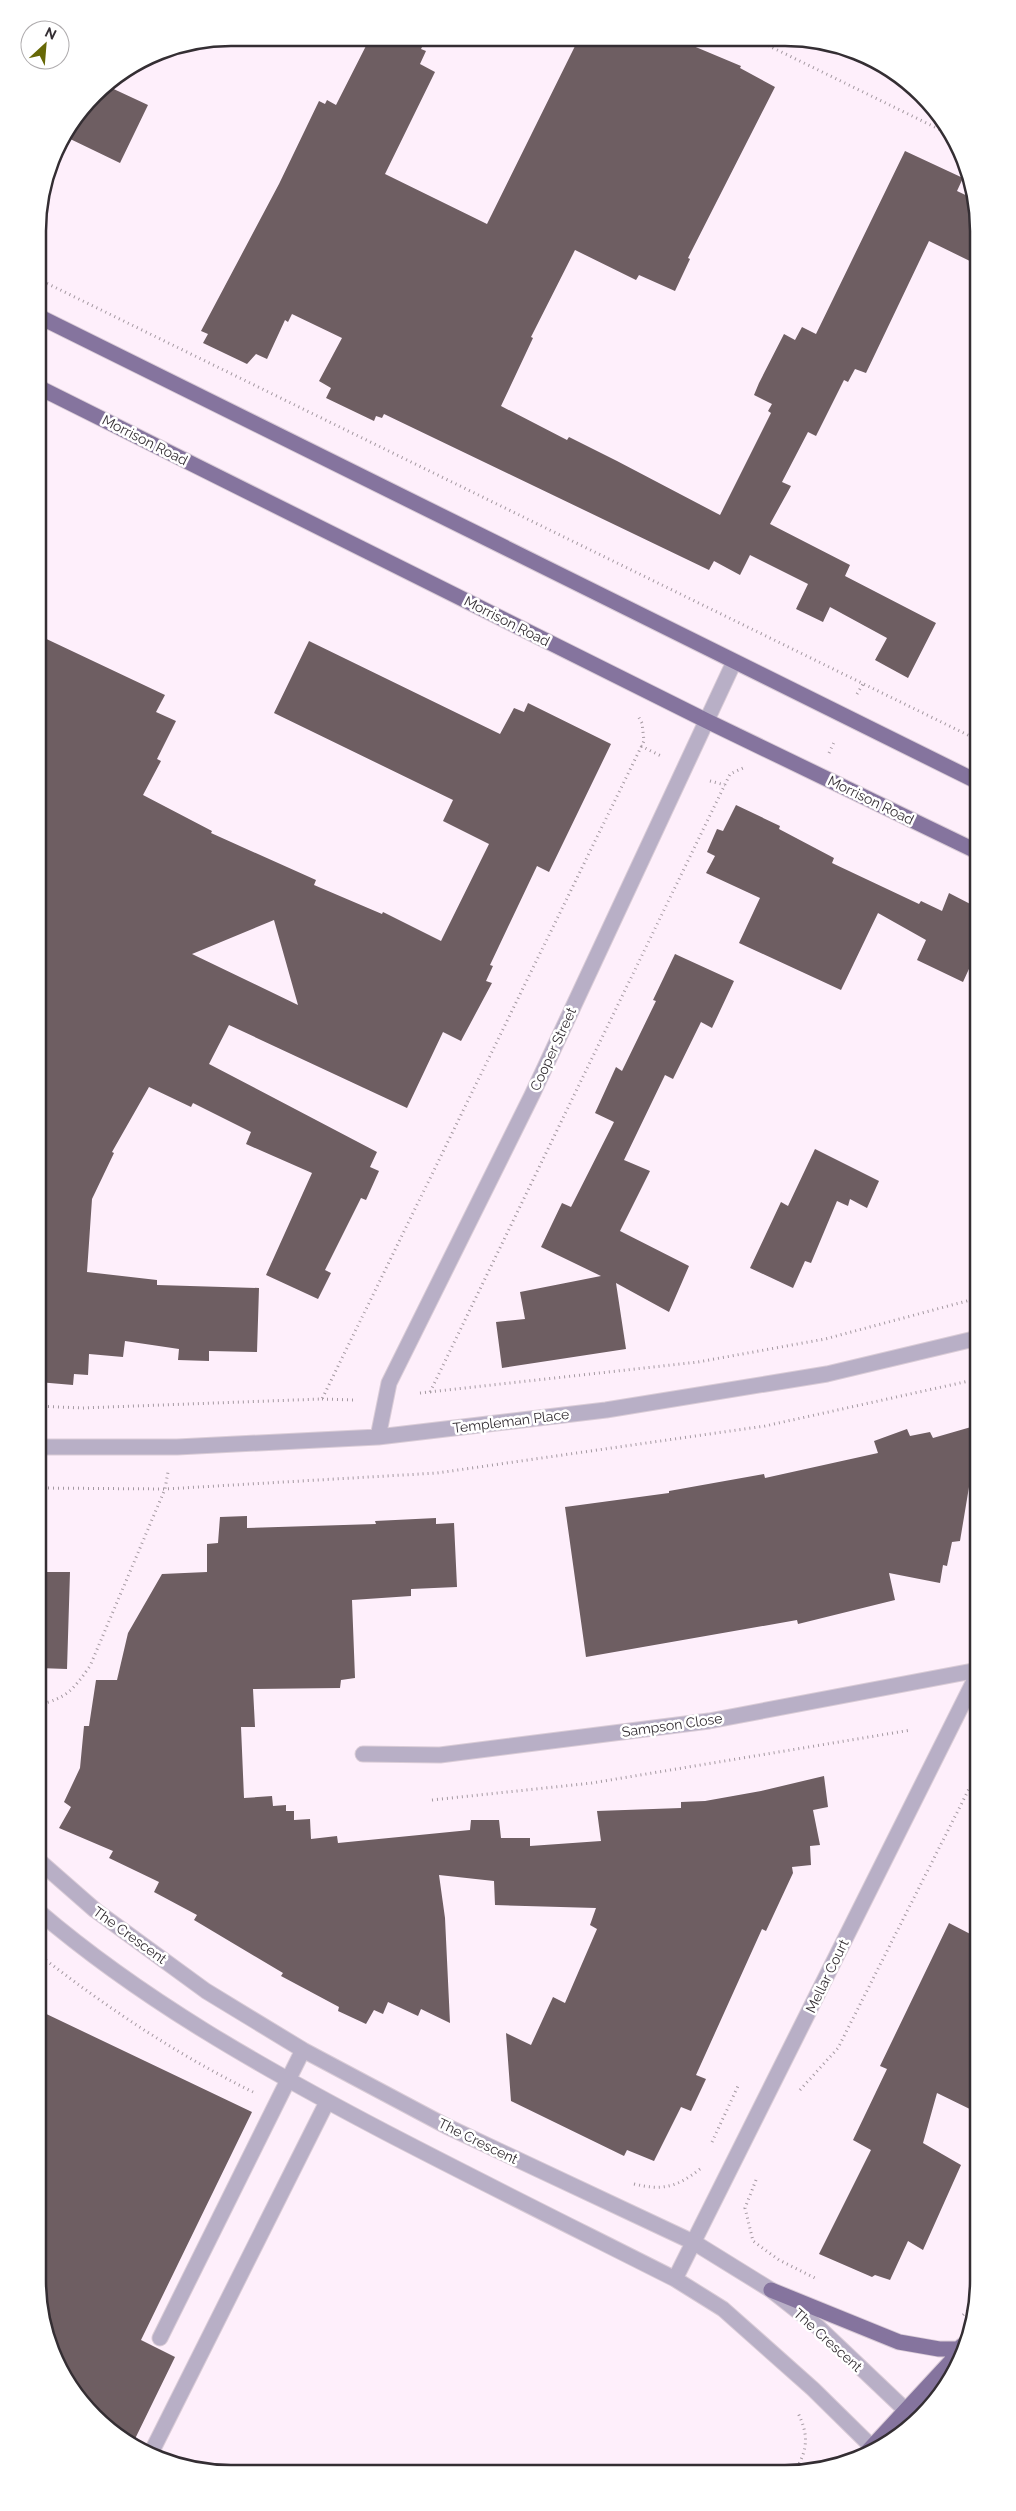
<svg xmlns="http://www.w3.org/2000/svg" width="1016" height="2511" viewBox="0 0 1016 2511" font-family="Raleway,sans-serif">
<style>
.building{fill:#6e5e62;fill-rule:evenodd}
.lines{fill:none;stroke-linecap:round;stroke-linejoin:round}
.minor-casing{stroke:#daccd7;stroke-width:17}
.major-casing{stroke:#daccd7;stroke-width:17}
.path{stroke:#a499a1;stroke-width:3;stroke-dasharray:1 4;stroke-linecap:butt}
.minor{stroke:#b8afc6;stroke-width:15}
.major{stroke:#85749e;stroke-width:15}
.labels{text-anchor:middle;stroke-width:5;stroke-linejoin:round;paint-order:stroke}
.street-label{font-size:14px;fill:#342e33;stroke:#fff}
.rim{fill:none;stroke:#342e33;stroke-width:2.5}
</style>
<rect width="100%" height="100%" fill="#feeffb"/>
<path class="building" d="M370,38L426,39L421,49L426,51L420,64L435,72L385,174L487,224L578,40H679L741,66L740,68L775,87L688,258L690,259L675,291L639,275L636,280L575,250L531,337L533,338L501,406L567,440L569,437L617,461L720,515L771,413L768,411L772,404L754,395L759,383L784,334L795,340L802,327L816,334L905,151L963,178L957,191L974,199L978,231V265L929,241L866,373L855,369L848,382L844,380L816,436L808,432L782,482L791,486L770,524L850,565L845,576L936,623L908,678L875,660L887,638L830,607L823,622L796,609L808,584L750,555L740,575L714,561L709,570L384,414L382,418L376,416L374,421L326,398L331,388L319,381L342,338L292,314L288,322L285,320L267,359L256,354L247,364L203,343L208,334L201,331L279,184L319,101L325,104L327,100L336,105Z
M105,85L148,105L120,163L64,136Z
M38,635L165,695L156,712L176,721L157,759L161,761L143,795L212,831L211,833L316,880L314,885L382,914L383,912L441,941L489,844L443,821L453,800L274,713L309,641L500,734L514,708L524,712L528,703L611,744L549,872L537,866L490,965L493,966L486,981L492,983L461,1041L443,1032L407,1108L229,1025L209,1064L377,1152L370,1167L379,1171L366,1200L361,1198L325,1270L331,1273L318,1299L266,1275L312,1173L246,1144L251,1132L193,1103L191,1107L149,1087L112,1152L114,1153L92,1199L87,1272L157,1280V1285L259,1288L257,1352L209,1351V1361L178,1360L179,1349L125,1341L123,1357L89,1354L88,1375L74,1374L73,1385L38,1382ZM274,920L298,1005L192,954Z
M736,805L780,826L779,829L834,858L832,863L919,904L921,901L942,911L949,893L978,908V949L963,982L917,960L926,940L878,913L841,990L739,943L760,898L706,873L715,856L707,852L717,829L723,831Z
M675,954L734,981L712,1028L701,1022L673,1079L665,1075L624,1160L650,1171L620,1231L689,1266L669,1312L616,1283L626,1349L502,1368L496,1322L525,1319L520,1292L601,1276L541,1247L562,1203L571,1207L614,1122L595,1113L616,1067L622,1071L656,1001L653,1000Z
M815,1149L879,1181L867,1208L850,1199L848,1206L837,1201L811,1263L805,1261L793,1288L750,1268L781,1202L788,1206Z
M978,1425V1484L969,1487L960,1541L952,1542L947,1566L943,1565L940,1583L889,1573L895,1600L798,1624L797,1620L586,1657L565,1507L669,1493V1491L764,1474L765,1478L878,1453L874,1441L907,1429L910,1436L930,1432L933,1438Z
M247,1516V1528L376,1524L375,1521L436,1518V1524L454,1523L457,1587L411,1589V1596L352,1600L355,1678L341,1680L340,1688L253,1689L255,1727H241L244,1798L272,1796L273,1806L286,1805V1811H294V1820L310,1819L311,1839L337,1836L338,1843L470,1830L471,1820H499L501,1838H530V1846L601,1841L597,1811L681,1808V1802L705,1801L761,1791L824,1776L828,1807L813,1810L820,1845L810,1846L811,1865L792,1867L793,1873L766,1931L762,1929L696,2075L706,2079L691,2111L681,2107L654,2161L627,2150L624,2156L511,2101L506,2033L531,2045L553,1997L565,2003L597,1929L590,1925L596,1908L495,1905L494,1881L439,1875L445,1918L450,2023L421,2009L418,2016L388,2002L383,2014L374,2010L366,2024L338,2011L339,2007L281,1976L283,1973L194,1920L197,1915L154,1892L159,1882L109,1858L113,1851L59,1828L71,1807L64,1802L80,1768L84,1726H89L96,1680H117L128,1633L162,1574L207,1572V1544L218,1543L220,1517Z
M38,1572H70L67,1669L38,1668Z
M949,1923L978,1938V2113L937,2093L923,2143L961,2165L923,2250L908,2241L890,2280L875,2275L872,2277L819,2254L871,2150L853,2140L887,2069L880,2066Z
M38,2010L252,2112L141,2340L175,2357L132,2445L103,2425L64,2377L44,2330L38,2280Z"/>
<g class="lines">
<defs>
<path id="minor" d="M378,1437L389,1383L532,1095L734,662
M38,1447H177L378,1437L606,1410L827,1374L978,1338
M363,1754L440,1755L709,1721L978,1670
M38,1860L95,1910L206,1991L303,2050L446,2126L695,2243L771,2290L818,2327L916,2420
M38,1911C142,2000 263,2068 385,2132C481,2182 578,2230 675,2279L723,2309L813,2389L874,2449
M675,2279L978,1673
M160,2338L303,2050
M150,2455L327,2102"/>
<path id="major" d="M38,316L978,782
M38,387L707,721L978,852
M771,2290L899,2342L939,2349H958L967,2342
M867,2452L966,2345"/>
</defs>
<use href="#minor" class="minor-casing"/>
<use href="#major" class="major-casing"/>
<path class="path" d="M759,41L953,136
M38,279L978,740
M857,694L863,684
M641,746L663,757
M829,753L835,740
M710,781L725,785
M430,1392L730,774L743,768
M420,1393L698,1362L825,1339L978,1298
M322,1399L355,1400
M38,1406L82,1408L322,1399L644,741L642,723L638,716
M38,1488L165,1489L437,1473L765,1426L978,1379
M38,1705C67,1698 73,1690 90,1666L165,1489L168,1472
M432,1800L592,1783L911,1730
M38,1954C106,2007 176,2054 253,2092
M800,2090L838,2048L978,1771
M712,2142L738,2086
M756,2180L745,2208L753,2241L779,2260L815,2278
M634,2184C663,2191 677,2187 700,2169
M963,2315L975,2304
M794,2472C808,2451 809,2435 798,2413"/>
<use href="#minor" class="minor"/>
<use href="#major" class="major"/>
</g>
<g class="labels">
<g class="street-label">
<text transform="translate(145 440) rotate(27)" y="5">Morrison Road</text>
<text transform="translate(507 621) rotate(27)" y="5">Morrison Road</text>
<text transform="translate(871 800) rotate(26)" y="5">Morrison Road</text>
<text transform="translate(553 1049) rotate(-65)" y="5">Cooper Street</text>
<text transform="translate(511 1421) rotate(-7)" y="5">Templeman Place</text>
<text transform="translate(672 1725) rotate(-8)" y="5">Sampson Close</text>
<text transform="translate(130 1935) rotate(36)" y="5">The Crescent</text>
<text transform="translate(827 1976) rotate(-64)" y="5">Mellar Court</text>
<text transform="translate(478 2141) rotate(26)" y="5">The Crescent</text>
<text transform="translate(828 2340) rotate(42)" y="5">The Crescent</text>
</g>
</g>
<path d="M0 0H1016V2511H0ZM231 46H785A185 185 0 0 1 970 231V2280A185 185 0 0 1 785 2465H231A185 185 0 0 1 46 2280V231A185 185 0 0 1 231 46Z" fill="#fff" fill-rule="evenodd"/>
<path class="rim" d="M231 46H785A185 185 0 0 1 970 231V2280A185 185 0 0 1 785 2465H231A185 185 0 0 1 46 2280V231A185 185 0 0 1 231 46Z"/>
<g transform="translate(45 45) rotate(26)"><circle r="24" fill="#ffffff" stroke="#aeabad"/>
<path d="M0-4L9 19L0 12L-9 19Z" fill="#666806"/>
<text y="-8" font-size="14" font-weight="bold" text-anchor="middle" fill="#342e33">N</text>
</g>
</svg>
